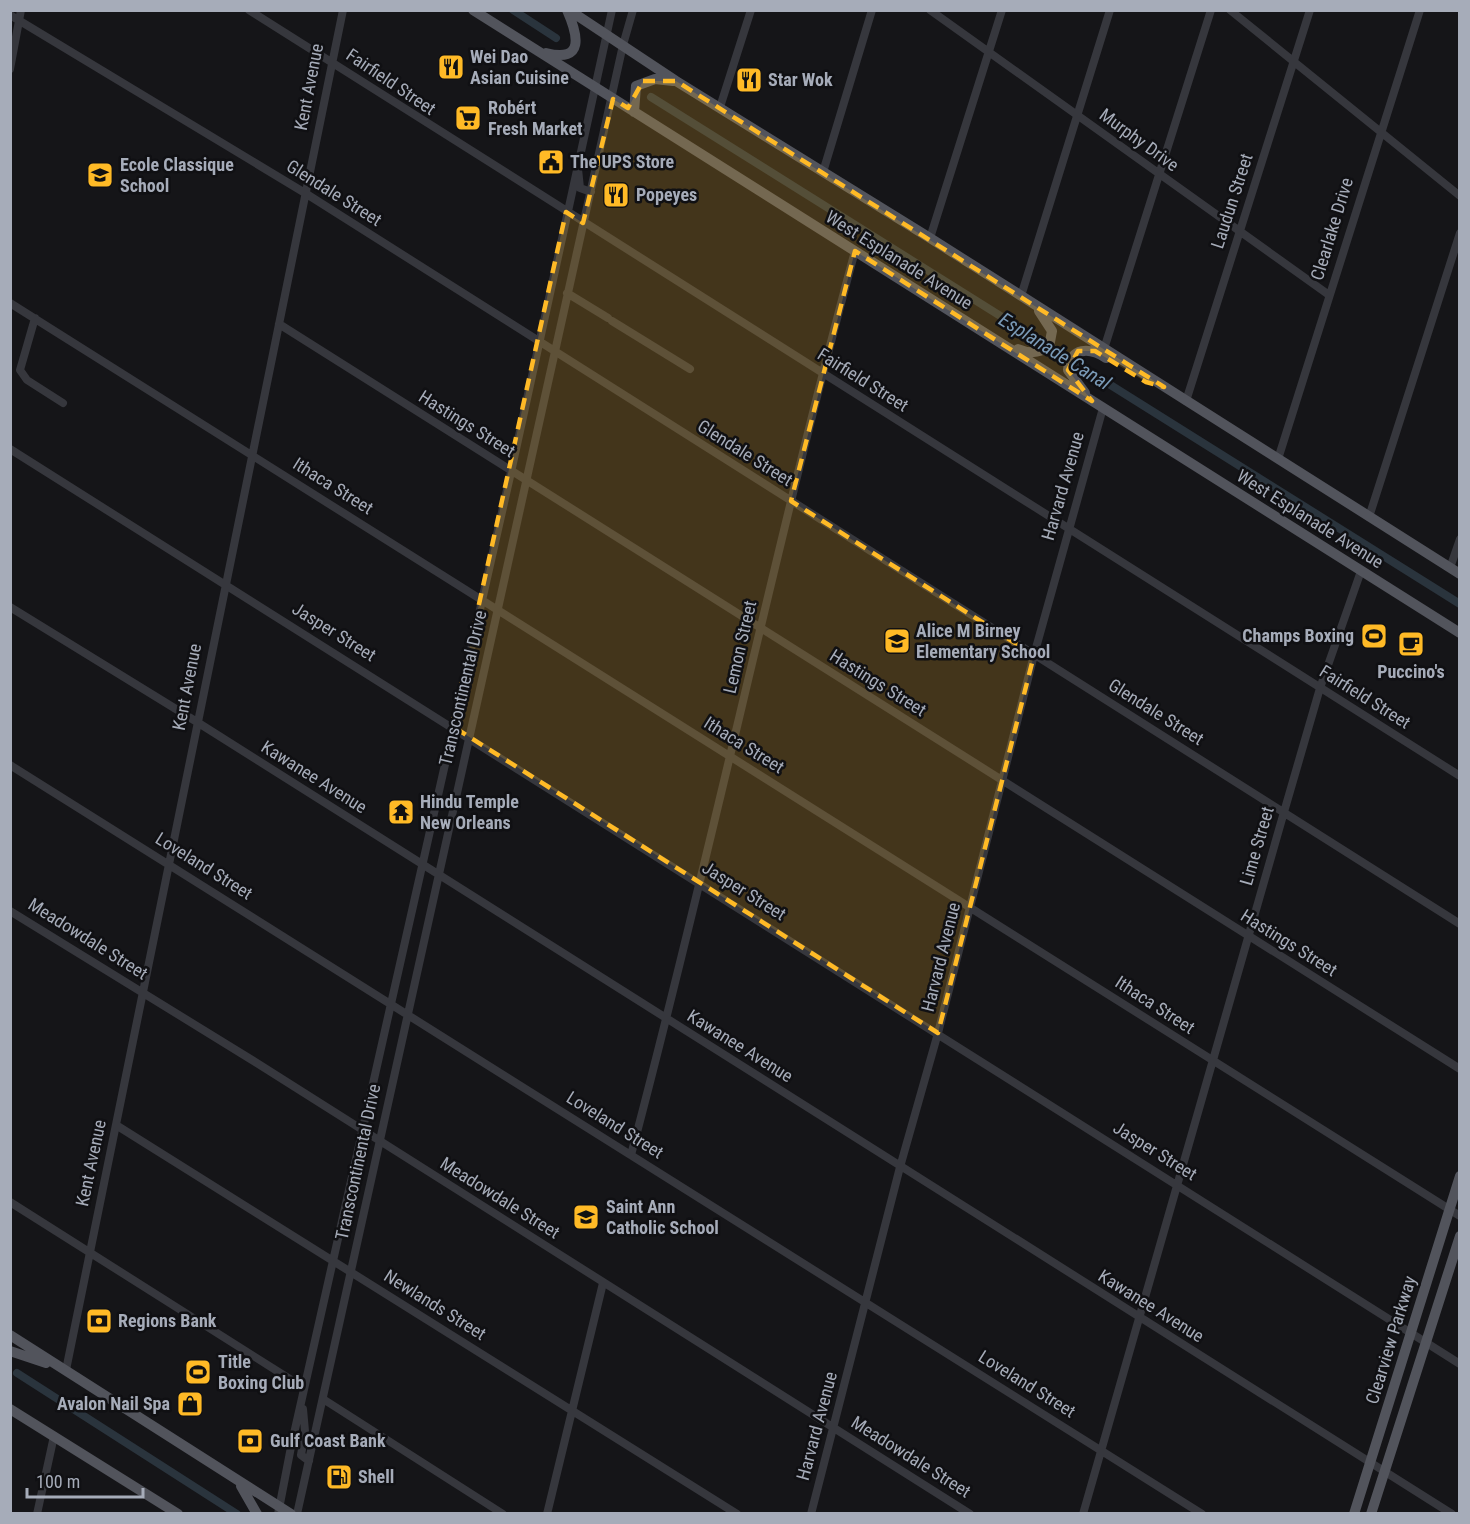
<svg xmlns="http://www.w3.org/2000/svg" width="1470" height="1524" viewBox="0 0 1470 1524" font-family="'Roboto Condensed',sans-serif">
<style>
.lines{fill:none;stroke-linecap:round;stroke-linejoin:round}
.canal{stroke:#2a343d;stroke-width:8}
.minor{stroke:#36373d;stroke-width:8}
.major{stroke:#52545c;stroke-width:10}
.marked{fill:#ffba26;fill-opacity:0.2;stroke:#ffba26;stroke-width:4.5;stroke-dasharray:12 8;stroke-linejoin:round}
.labels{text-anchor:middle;stroke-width:5;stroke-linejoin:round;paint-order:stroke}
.poi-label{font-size:18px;font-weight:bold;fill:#a6acb9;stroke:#101013;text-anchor:start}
.street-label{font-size:18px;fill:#a6acb9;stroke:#101013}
.water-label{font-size:20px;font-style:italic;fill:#7a9ab7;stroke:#101013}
</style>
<rect width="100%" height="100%" fill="#151518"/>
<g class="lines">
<path class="canal" d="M513,10L556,38
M651,97L1460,604
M17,1373L237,1514"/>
<path class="minor" d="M249,10L1460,776
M930,10L1329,295
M1230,10L1460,196
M10,15L305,193L1460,924
M10,69L21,10
M720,107L751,10
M578,169L580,188L591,192
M823,172L872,10
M930,238L1002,10
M567,293L608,318
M1021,296L1110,10
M10,303L1460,1216
M35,318L20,370L27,380L63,403
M612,321L690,369
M279,324L1460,1069
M1104,349L1211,10
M1186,401L1310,10
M10,449L1460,1364
M1278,459L1420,10
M1369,517L1460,233
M1450,568L1460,539
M10,607L197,722L1452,1514
M10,765L1202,1514
M10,911L252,1060L970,1514
M116,1125L737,1514
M631,1155C711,855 774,551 855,251
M10,1202L304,1388
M66,1370L343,10
M323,1399L503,1514
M303,1409L305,1431L301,1455L309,1461
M37,1514L54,1436
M278,1514L291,1447L511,472L612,10
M297,1514L623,45L633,10
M547,1514L603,1283
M811,1514L900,1167L938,1033L1034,655L1103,408
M1083,1514L1284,812L1320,688L1361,571"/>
<path class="major" d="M473,10L1460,633
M569,10L676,81L930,238L1460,574
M546,53C585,63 578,35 567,10
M634,112L636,86L655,79L673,81
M1018,349C1030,354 1037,353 1049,347L1052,331L1039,311
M1085,393L1068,370C1071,347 1089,347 1106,358
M10,1335L291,1514
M10,1351L46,1363
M10,1409L178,1514
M241,1486L257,1514
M1354,1514L1460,1176
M1371,1514L1460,1236"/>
</g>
<path class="marked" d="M643,81H676L1164,387L1146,382L1095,351H1078L1068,370L1092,401L855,251L791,501L1034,655L938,1033L452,726L566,212L583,223L613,99L628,108Z"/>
<defs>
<symbol id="restaurant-square" viewBox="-11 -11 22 22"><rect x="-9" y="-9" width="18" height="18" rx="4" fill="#ffba26" stroke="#101013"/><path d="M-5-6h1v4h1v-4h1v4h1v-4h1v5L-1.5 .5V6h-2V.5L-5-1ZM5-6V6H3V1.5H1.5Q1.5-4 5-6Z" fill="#111"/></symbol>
<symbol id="supermarket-square" viewBox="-11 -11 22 22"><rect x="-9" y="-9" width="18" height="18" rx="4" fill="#ffba26" stroke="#101013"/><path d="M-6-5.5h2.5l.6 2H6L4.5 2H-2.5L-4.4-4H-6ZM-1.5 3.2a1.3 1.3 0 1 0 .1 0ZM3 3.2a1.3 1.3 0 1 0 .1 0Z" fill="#111"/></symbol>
<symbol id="civic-square" viewBox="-11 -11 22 22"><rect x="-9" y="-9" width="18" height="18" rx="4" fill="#ffba26" stroke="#101013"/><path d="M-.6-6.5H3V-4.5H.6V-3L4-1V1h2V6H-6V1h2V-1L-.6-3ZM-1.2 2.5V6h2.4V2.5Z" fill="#111"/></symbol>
<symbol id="school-square" viewBox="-11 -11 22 22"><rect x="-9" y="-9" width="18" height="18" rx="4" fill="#ffba26" stroke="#101013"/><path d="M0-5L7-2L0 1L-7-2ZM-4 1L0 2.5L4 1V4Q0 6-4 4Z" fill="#111"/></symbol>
<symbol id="stadium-square" viewBox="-11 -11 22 22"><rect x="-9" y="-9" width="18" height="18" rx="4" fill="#ffba26" stroke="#101013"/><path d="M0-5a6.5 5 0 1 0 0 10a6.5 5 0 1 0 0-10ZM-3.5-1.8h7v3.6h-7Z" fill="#111"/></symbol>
<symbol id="cafe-square" viewBox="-11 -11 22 22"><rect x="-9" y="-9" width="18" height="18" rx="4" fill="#ffba26" stroke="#101013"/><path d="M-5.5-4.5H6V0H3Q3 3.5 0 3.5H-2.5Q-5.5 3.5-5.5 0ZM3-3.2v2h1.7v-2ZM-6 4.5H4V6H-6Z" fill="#111"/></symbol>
<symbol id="temple-square" viewBox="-11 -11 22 22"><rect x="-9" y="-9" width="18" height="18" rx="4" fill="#ffba26" stroke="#101013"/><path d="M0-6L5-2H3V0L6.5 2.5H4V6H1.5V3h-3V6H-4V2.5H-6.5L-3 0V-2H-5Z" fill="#111"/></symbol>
<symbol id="bank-square" viewBox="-11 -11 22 22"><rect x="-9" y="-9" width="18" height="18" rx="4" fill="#ffba26" stroke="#101013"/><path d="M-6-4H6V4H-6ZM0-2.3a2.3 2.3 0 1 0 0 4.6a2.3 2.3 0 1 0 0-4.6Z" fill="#111"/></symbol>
<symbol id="shop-square" viewBox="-11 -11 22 22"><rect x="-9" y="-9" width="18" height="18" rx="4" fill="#ffba26" stroke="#101013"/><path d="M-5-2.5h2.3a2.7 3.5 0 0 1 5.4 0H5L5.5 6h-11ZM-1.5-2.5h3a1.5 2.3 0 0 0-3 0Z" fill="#111"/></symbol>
<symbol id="fuel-square" viewBox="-11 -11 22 22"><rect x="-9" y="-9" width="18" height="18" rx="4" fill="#ffba26" stroke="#101013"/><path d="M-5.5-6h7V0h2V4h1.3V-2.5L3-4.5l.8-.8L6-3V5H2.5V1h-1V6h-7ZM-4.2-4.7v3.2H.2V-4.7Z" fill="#111"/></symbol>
</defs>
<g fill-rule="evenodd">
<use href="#restaurant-square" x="436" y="52" width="30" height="30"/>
<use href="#restaurant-square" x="734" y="65" width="30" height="30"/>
<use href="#supermarket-square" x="453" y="103" width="30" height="30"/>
<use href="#civic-square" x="536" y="147" width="30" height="30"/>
<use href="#school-square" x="85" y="160" width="30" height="30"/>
<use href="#restaurant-square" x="601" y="180" width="30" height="30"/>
<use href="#stadium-square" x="1359" y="621" width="30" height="30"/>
<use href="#school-square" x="882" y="626" width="30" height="30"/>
<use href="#cafe-square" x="1396" y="629" width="30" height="30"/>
<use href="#temple-square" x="386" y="797" width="30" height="30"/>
<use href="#school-square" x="571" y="1202" width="30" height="30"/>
<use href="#bank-square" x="84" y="1306" width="30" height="30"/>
<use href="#stadium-square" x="183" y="1357" width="30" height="30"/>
<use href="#shop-square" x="175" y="1389" width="30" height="30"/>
<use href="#bank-square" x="235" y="1426" width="30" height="30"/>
<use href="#fuel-square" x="324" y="1462" width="30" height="30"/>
</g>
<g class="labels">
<g class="poi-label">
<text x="470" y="63">Wei Dao<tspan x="470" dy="21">Asian Cuisine</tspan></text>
<text x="768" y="86">Star Wok</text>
<text x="488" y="114">Robért<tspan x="488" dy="21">Fresh Market</tspan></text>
<text x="570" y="168">The UPS Store</text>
<text x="120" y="171">Ecole Classique<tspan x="120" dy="21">School</tspan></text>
<text x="636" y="201">Popeyes</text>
<text x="916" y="637">Alice M Birney<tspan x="916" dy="21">Elementary School</tspan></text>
<text x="1354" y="642" text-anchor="end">Champs Boxing</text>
<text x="1411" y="678" text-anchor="middle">Puccino's</text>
<text x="420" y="808">Hindu Temple<tspan x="420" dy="21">New Orleans</tspan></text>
<text x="606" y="1213">Saint Ann<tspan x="606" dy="21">Catholic School</tspan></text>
<text x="118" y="1327">Regions Bank</text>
<text x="218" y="1368">Title<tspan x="218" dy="21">Boxing Club</tspan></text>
<text x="170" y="1410" text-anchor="end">Avalon Nail Spa</text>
<text x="270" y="1447">Gulf Coast Bank</text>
<text x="358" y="1483">Shell</text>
</g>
<g class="street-label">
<text transform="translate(391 82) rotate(34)" y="6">Fairfield Street</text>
<text transform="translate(309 87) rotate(-79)" y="6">Kent Avenue</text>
<text transform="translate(1139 140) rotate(36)" y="6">Murphy Drive</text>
<text transform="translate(334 193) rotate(32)" y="6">Glendale Street</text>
<text transform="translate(1232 201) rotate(-72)" y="6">Laudun Street</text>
<text transform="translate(1332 229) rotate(-73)" y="6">Clearlake Drive</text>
<text transform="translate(899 260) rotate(32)" y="6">West Esplanade Avenue</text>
<text transform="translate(863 380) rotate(32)" y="6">Fairfield Street</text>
<text transform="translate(467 424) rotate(32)" y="6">Hastings Street</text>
<text transform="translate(745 453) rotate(32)" y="6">Glendale Street</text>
<text transform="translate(333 486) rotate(32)" y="6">Ithaca Street</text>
<text transform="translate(1063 486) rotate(-74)" y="6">Harvard Avenue</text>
<text transform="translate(1310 519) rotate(32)" y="6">West Esplanade Avenue</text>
<text transform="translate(334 632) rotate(32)" y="6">Jasper Street</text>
<text transform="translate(740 647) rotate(-77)" y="6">Lemon Street</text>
<text transform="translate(878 683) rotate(32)" y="6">Hastings Street</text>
<text transform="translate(187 687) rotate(-79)" y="6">Kent Avenue</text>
<text transform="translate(463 688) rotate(-77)" y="6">Transcontinental Drive</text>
<text transform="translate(1365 697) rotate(32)" y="6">Fairfield Street</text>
<text transform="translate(1156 712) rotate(32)" y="6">Glendale Street</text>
<text transform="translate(744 745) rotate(32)" y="6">Ithaca Street</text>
<text transform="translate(314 777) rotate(32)" y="6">Kawanee Avenue</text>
<text transform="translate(1257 846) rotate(-74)" y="6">Lime Street</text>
<text transform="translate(204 866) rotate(32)" y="6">Loveland Street</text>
<text transform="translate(744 891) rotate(32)" y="6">Jasper Street</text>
<text transform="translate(88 939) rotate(32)" y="6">Meadowdale Street</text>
<text transform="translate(1289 943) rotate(32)" y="6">Hastings Street</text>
<text transform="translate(941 957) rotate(-76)" y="6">Harvard Avenue</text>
<text transform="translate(1155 1005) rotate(33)" y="6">Ithaca Street</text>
<text transform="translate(740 1046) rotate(32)" y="6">Kawanee Avenue</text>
<text transform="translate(615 1125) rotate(32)" y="6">Loveland Street</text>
<text transform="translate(1155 1151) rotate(32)" y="6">Jasper Street</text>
<text transform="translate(358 1162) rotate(-78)" y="6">Transcontinental Drive</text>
<text transform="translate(91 1163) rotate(-78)" y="6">Kent Avenue</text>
<text transform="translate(500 1198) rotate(32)" y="6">Meadowdale Street</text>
<text transform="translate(435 1305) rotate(32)" y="6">Newlands Street</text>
<text transform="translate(1151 1306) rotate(32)" y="6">Kawanee Avenue</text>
<text transform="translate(1391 1340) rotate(-73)" y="6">Clearview Parkway</text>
<text transform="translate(1027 1384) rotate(32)" y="6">Loveland Street</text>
<text transform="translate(817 1426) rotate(-75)" y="6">Harvard Avenue</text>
<text transform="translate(911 1457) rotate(32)" y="6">Meadowdale Street</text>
</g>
<g class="water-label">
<text transform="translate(1055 351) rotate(32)" y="7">Esplanade Canal</text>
</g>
</g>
<rect width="1470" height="1524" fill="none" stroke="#a6acb9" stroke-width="24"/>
<path d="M27 1488v9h116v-9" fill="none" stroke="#a6acb9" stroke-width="3"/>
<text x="36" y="1488" font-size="18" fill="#a6acb9" stroke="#101013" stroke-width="4.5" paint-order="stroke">100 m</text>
</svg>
